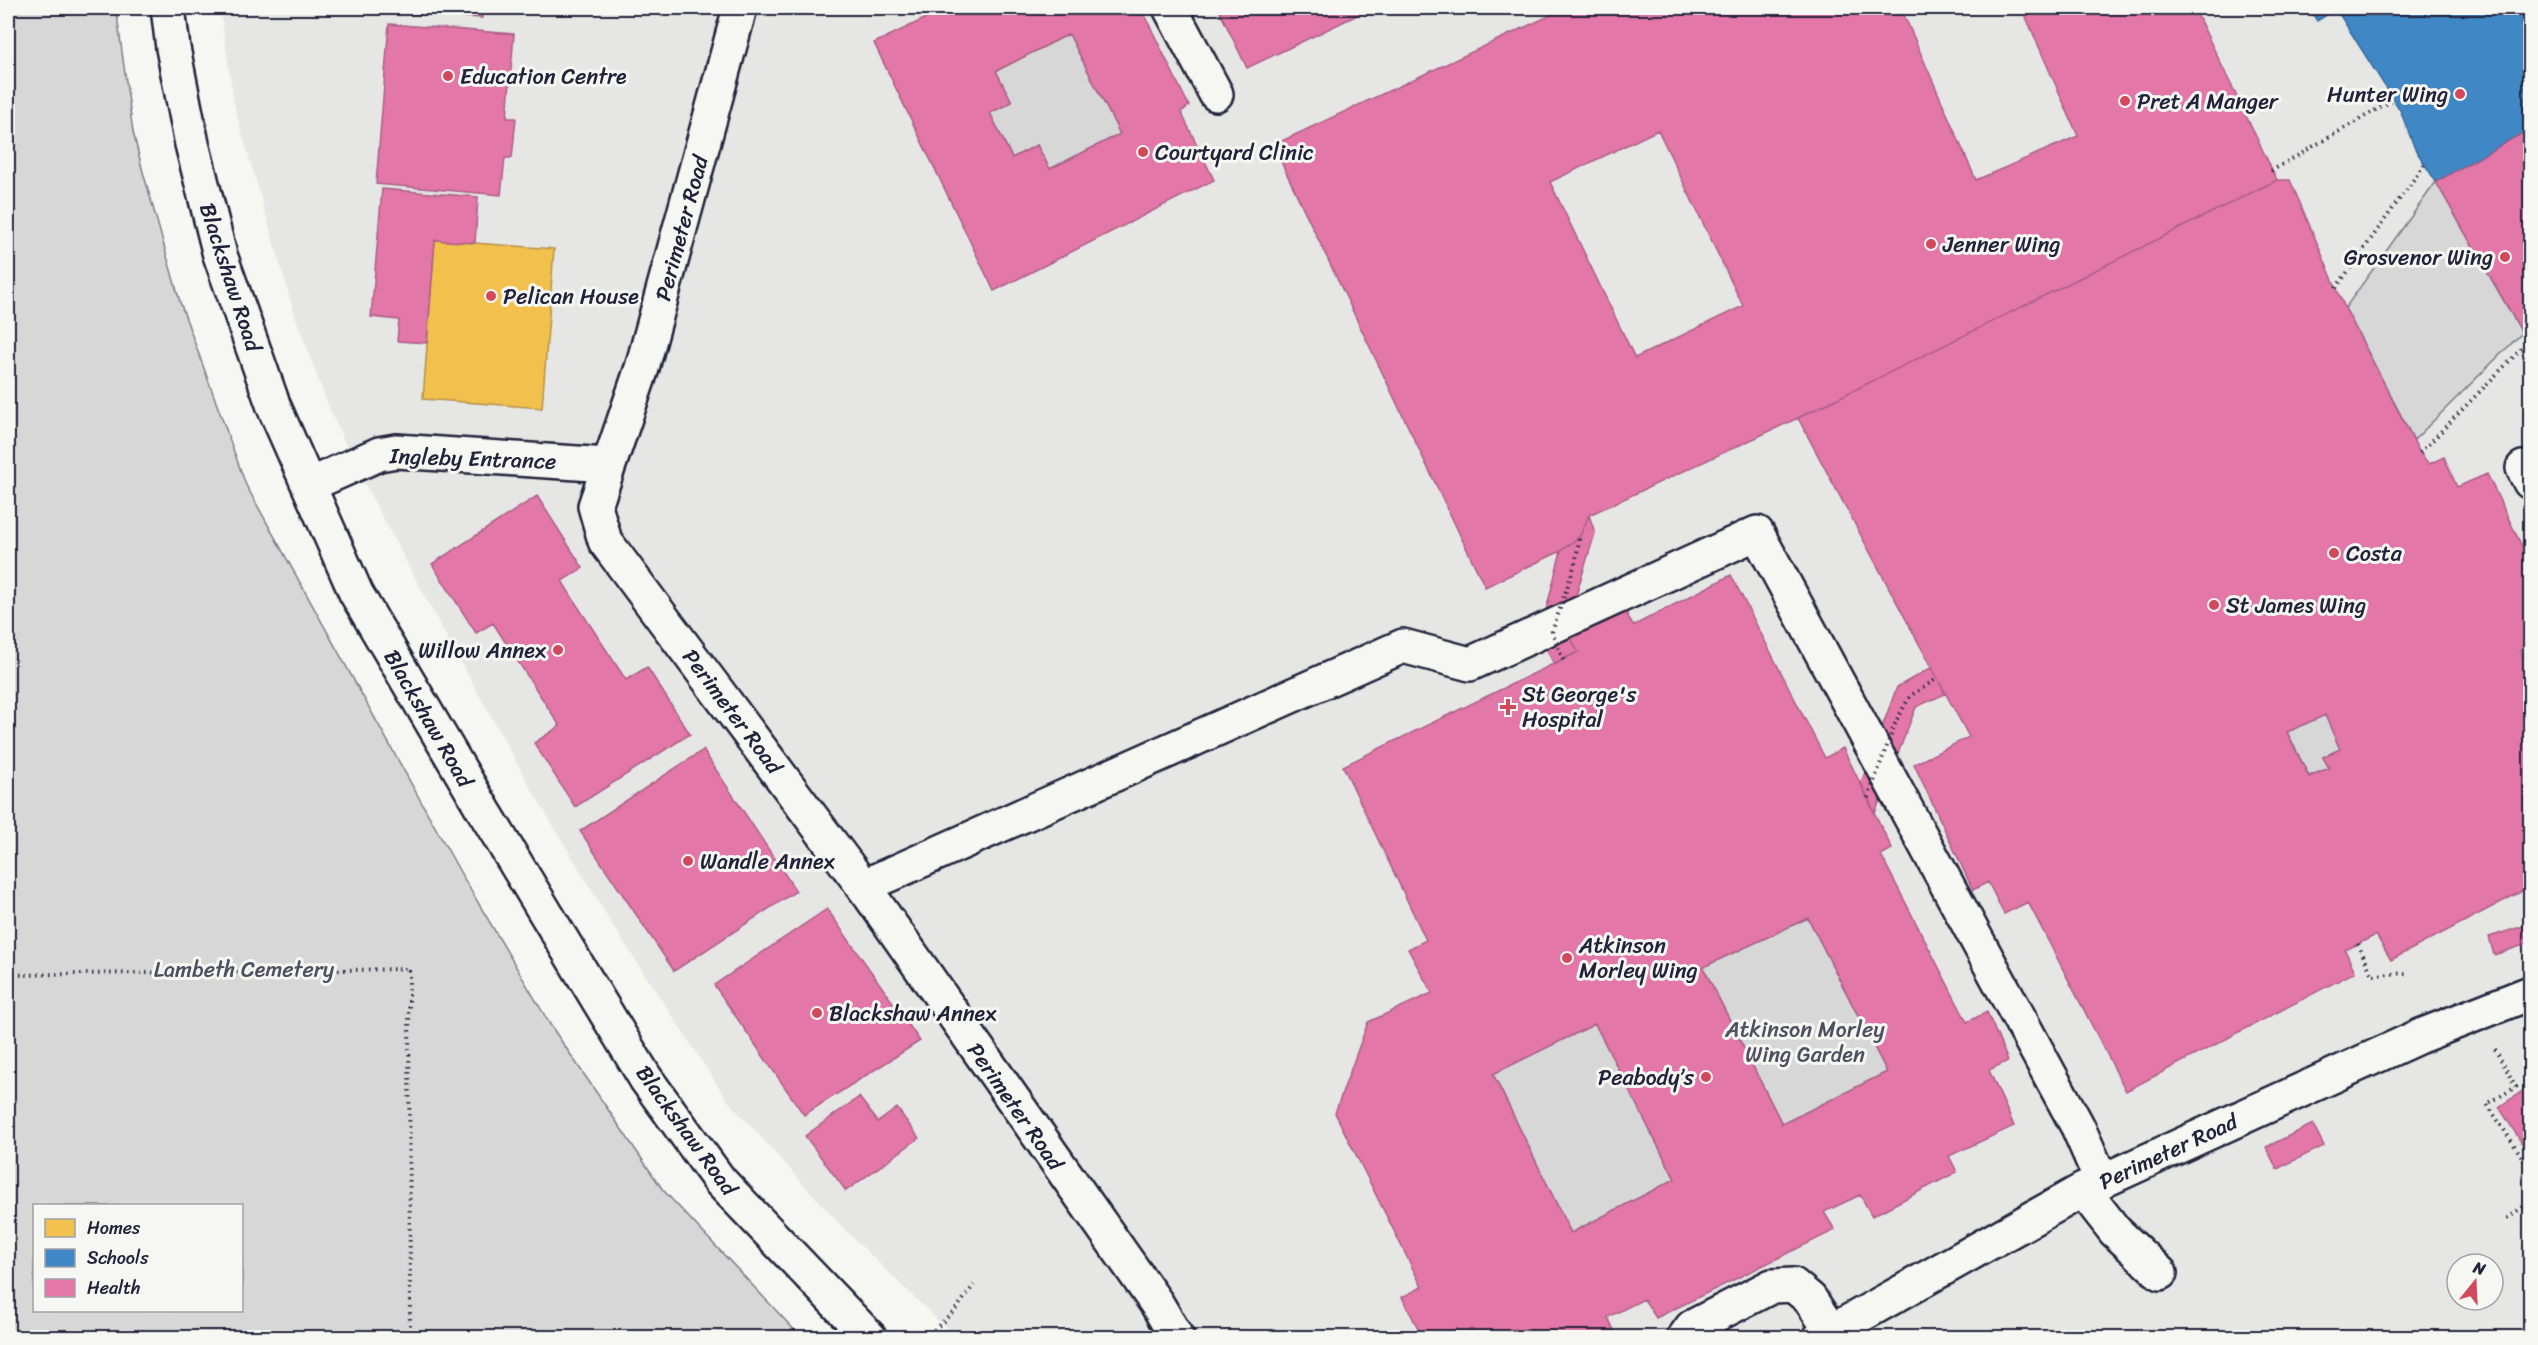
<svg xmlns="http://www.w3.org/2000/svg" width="2538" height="1345" viewBox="0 0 2538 1345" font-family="Sriracha,sans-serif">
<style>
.built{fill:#e6e6e4;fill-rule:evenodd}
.green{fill:#d7d7d7;stroke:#7c7c89;stroke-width:1.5;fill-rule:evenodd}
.homes{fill:#f2c14e;stroke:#b49148;stroke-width:1.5}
.schools{fill:#3f88c5;stroke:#36699c;stroke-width:1.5}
.health{fill:#e377a8;stroke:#a95e87;stroke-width:1.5;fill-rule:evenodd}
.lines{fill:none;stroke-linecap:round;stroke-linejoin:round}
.minor-casing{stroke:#22223b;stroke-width:38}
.path{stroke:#22223b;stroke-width:4;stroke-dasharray:1.5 4.5;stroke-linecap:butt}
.minor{stroke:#f6f6f2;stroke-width:33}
.path-bridge{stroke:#22223b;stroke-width:4;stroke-dasharray:1.5 4.5;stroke-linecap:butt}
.poi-dot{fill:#d1495b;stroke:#f6f6f2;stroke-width:2}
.labels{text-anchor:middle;stroke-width:6;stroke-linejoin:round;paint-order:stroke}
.poi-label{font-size:22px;fill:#22223b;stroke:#f6f6f2;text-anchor:start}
.street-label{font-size:22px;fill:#22223b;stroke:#f6f6f2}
.park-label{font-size:22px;fill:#4f4f62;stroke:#f6f6f2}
</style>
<rect width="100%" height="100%" fill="#f6f6f2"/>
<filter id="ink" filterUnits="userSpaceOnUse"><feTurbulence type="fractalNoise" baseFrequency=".0167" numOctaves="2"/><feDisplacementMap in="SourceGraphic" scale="12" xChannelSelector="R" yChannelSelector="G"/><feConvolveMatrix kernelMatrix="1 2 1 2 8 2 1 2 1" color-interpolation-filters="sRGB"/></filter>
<g filter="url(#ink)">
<path class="built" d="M220,8H2530V1337H955L845,1230L728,1101L613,926L532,790L439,623L354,464L326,400L296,319L235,109ZM2457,1264H2493V1300H2457Z"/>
<path class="green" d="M8,8H116L133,132L143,172L180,302L246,485L460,872L551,1026L663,1190L801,1337H8ZM34,1206H242V1310H34Z
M1069,34L1120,134L1050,169L1037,145L1012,158L990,113L1012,102L996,71Z
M2436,182L2522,333L2414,440L2345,308Z
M2325,715L2340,749L2323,757L2329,768L2309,776L2287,732Z
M1808,918L1887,1072L1782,1124L1703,967Z
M1595,1024L1675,1179L1571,1233L1493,1074Z"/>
<path class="homes" d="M435,240L554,249L542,408L423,399Z"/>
<path class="schools" d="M2309,8H2530V129L2436,182L2415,149L2400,110L2336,9L2317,21Z"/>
<path class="health" d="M393,8H482V18L393,13Z
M947,8H1141L1189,106L1181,112L1214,180L994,291L874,43ZM1069,34L1120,134L1050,169L1037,145L1012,158L990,113L1012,102L996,71Z
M1218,8H1372L1247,68Z
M1566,8H1901L1976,180L2078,136L2022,8H2194L2277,180L1798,418L1589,515L1580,536L1561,551L1485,587L1273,145ZM1658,130L1743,306L1635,358L1550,182Z
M389,24L514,34L507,118H516L512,158H505L501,195L376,184Z
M2530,129V346L2436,182Z
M2277,180H2290L2345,308L2420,453L2429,464L2444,457L2457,487L2487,474L2530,563V646L2520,650L2530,670V887L2391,960L2376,935L2358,944L2345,950L2355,972L2126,1091L2028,902L2004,914L1988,882L1973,890L1914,764L1969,737L1798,418ZM2325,715L2340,749L2323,757L2329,768L2309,777L2287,732Z
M382,189L478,197L475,243L435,240L427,343L397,341L399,320L371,317Z
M537,496L583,568L562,581L575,602L626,680L647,667L690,734L575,807L534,743L560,726L493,623L476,633L432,564Z
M1589,515L1595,533L1566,628L1578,652L1554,665L1540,634L1561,551L1580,536Z
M1731,575L1825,758L1843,748L1892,849L1881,855L1967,1022L1987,1012L2008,1061L1989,1070L2014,1126L1949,1156L1957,1172L1872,1216L1860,1195L1824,1212L1835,1230L1656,1318L1644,1299L1608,1317L1617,1337L1461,1338L1456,1328L1436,1338H1423L1402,1297L1422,1287L1335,1113L1368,1022L1432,993L1408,949L1426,940L1343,766L1578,652L1566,628L1619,599L1633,626ZM1808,918L1887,1072L1782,1124L1703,967ZM1595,1024L1675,1179L1571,1233L1493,1074Z
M1932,667L1945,694L1916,707L1875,813L1861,783L1897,687Z
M703,750L796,891L674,971L580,831Z
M827,909L920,1041L804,1115L714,985Z
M2530,924V943L2494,955L2489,937Z
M2530,1086V1156L2499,1107Z
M859,1097L878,1122L897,1108L919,1138L846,1191L805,1136Z
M2313,1124L2324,1146L2277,1169L2266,1147Z"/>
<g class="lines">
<defs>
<path id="minor" d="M168,8L173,48L192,144L220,255L274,407L356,593L484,811L646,1079L720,1181L870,1338
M740,8L642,368L595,506L605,541L871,897L1157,1304L1177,1338
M1170,8L1216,94
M2523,468L2530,482
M309,485L379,454L396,451L608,465
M864,886L1403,646L1470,664L1757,533L2078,1127L2102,1182
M2083,1190L2115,1231L2160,1273
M1684,1338L1692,1327L1772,1286L1793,1285L1810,1299L1831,1331
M1820,1338L2083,1190L2418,1037L2530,993"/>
</defs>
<use href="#minor" class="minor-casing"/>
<path class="path" d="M2271,171L2393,100
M2336,288L2424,165
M2420,453L2528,342
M2358,944L2372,975L2409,973
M8,975L409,969L410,1338
M2495,1049L2516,1087L2487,1104L2530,1169
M2507,1218L2530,1202
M934,1330L957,1308L974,1285"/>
<use href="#minor" class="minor"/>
<path class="path-bridge" d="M1563,660L1552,632L1575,564L1580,536
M1868,798L1896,721L1910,696L1938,678"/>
</g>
</g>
<g class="poi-dot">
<circle cx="448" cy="76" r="6"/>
<circle cx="2460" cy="94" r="6"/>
<circle cx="2125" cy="101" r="6"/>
<circle cx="1143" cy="152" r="6"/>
<circle cx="1931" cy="244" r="6"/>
<circle cx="2505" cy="257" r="6"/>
<circle cx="491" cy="296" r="6"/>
<circle cx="2334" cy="553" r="6"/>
<circle cx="2214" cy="605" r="6"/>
<circle cx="558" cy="650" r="6"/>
<path d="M1505 698h6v6h6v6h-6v6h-6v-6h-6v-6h6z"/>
<circle cx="688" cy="861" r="6"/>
<circle cx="1567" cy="958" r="6"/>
<circle cx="817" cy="1013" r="6"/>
<circle cx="1706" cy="1077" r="6"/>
</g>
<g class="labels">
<g class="poi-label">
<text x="460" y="84">Education Centre</text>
<text x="2448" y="102" text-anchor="end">Hunter Wing</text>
<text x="2137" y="109">Pret A Manger</text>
<text x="1155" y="160">Courtyard Clinic</text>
<text x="1943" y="252">Jenner Wing</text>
<text x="2493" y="265" text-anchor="end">Grosvenor Wing</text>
<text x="503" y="304">Pelican House</text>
<text x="2346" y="561">Costa</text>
<text x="2226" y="613">St James Wing</text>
<text x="546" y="658" text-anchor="end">Willow Annex</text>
<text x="1522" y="702">St George's<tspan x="1522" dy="25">Hospital</tspan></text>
<text x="700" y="869">Wandle Annex</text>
<text x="1579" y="953">Atkinson<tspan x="1579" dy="25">Morley Wing</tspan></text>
<text x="829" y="1021">Blackshaw Annex</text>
<text x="1694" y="1085" text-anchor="end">Peabody’s</text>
</g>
<g class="street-label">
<text transform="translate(681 228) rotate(-75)" y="8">Perimeter Road</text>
<text transform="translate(231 277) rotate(72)" y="8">Blackshaw Road</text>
<text transform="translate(473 458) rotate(2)" y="8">Ingleby Entrance</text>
<text transform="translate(733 711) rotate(53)" y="8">Perimeter Road</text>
<text transform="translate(429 718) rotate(60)" y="8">Blackshaw Road</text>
<text transform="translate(1016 1106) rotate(55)" y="8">Perimeter Road</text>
<text transform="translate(687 1130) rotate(54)" y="8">Blackshaw Road</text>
<text transform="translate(2168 1151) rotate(-25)" y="8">Perimeter Road</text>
</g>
<g class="park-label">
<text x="244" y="977">Lambeth Cemetery</text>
<text x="1805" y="1037">Atkinson Morley<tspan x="1805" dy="25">Wing Garden</tspan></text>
</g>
</g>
<rect width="2538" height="1345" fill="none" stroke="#f6f6f2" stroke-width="30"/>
<rect x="15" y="15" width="2508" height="1315" fill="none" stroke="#22223b" stroke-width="2" filter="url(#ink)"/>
<rect x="33" y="1204" width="210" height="108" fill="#f6f6f2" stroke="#a1a1a9" stroke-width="1.5"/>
<rect x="45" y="1219" width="30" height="18" fill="#f2c14e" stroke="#a1a1a9" stroke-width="1.5"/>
<text x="87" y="1234" font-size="18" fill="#22223b">Homes</text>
<rect x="45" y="1249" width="30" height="18" fill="#3f88c5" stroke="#a1a1a9" stroke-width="1.5"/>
<text x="87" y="1264" font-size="18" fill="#22223b">Schools</text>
<rect x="45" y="1279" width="30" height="18" fill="#e377a8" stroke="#a1a1a9" stroke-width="1.5"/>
<text x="87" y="1294" font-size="18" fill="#22223b">Health</text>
<g transform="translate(2475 1282) rotate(18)"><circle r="28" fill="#f6f6f2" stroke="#a1a1a9" stroke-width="1.5"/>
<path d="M0-4.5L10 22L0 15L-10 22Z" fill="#d1495b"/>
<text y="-9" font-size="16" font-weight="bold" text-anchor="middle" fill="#22223b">N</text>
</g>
</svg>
